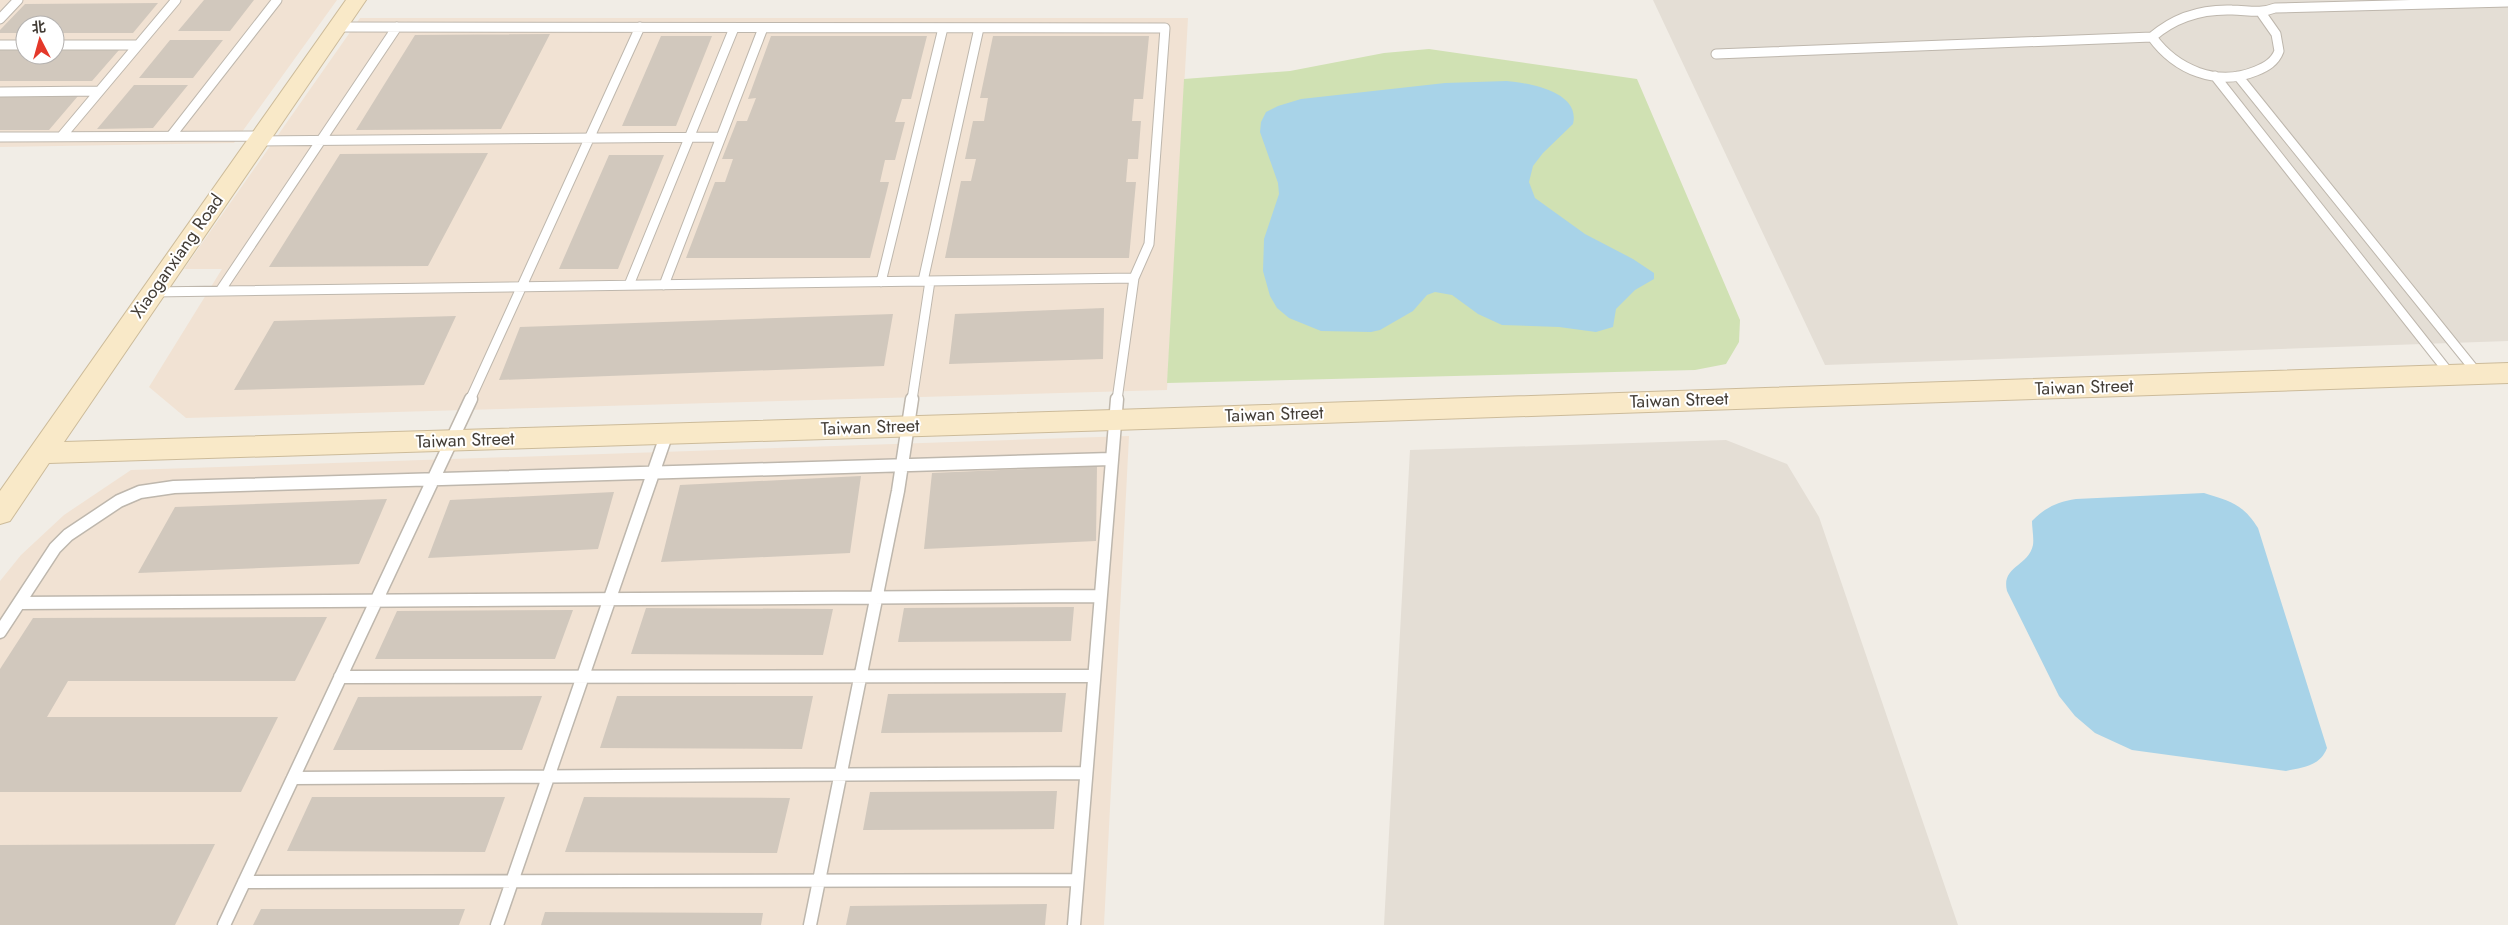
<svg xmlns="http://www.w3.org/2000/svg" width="2508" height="925" viewBox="0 0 2508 925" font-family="Jost,'Noto Sans SC',sans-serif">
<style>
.residential{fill:#e4ded5}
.commercial{fill:#f1e2d3;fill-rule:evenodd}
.green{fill:#d0e1b3}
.water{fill:#a8d3e8}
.building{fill:#d1c8bd}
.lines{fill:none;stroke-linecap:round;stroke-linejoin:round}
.lane-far1-casing{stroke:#beb7ad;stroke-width:11}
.lane-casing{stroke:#beb7ad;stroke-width:15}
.secondary-casing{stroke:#ccbb9a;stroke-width:2}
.lane-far1{stroke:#fff;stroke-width:9}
.lane{stroke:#fff;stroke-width:12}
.secondary{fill:#f9e9c8;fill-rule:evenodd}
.labels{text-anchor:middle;stroke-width:4;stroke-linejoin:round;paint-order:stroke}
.street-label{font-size:18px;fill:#433d36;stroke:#fff}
</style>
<rect width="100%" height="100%" fill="#f1ede6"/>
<path class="residential" d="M1653,0H2508V341L1825,365Z
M1726,440L1787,464L1819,517L1958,925H1384L1410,450Z"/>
<path class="commercial" d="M0,0H337L234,143L0,147ZM25,25H55V55H25Z
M360,18H1188L1167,390L186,418L149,387L222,269H184Z
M1129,436L1104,925H0V581L21,555L64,515L131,470Z"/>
<path class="green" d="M1429,49L1637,79L1740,320L1739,342L1726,364L1695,370L1167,383L1184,79L1290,71L1384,53Z"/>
<path class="water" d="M1507,81C1527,83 1581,91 1573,124L1543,153L1533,166L1529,182L1535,198L1585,234L1633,259L1654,273V279L1635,290L1616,309L1613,327L1596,332L1559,327L1502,325L1478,314L1452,295L1435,292L1427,295L1413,311L1380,330L1371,332L1321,331L1289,318L1277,308L1270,296L1263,271L1264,239L1279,194L1278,183L1260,132L1261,122L1266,112L1278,106L1301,99L1445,83Z
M2204,493C2230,501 2243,504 2258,528L2327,748C2320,766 2304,767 2286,771L2132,750L2095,733L2075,716L2059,696L2007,591C2001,566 2028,567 2033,545C2034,538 2032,528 2032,521C2046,507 2057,502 2076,499Z"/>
<path class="building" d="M204,0H254L230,31H178Z
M158,3L133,33H55V25H25V33H0V30L25,4Z
M550,34L501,129L356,130L415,35Z
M661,36H712L676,126H622Z
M771,36H927L911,99H902L895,122H905L895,160H885L880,182H889L870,258H686L715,182H725L733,159H722L737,121H747L756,98L748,99Z
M993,36H1149L1143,99H1134L1132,121H1141L1138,159H1128L1126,182H1136L1129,258H945L961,181H971L976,159H965L973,121H984L988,98H980Z
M170,40H223L193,78H139Z
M0,50H25V55H55V50H119L92,81H0Z
M134,85H188L153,128L97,129Z
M0,96H78L49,130H0Z
M488,153L428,266L269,267L340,154Z
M609,155H664L618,269H559Z
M1104,308L1103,359L949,364L955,314Z
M893,314L884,366L499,380L520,327Z
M456,316L424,385L234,390L274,321Z
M1097,466L1096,541L924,549L932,473Z
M861,476L850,553L661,562L680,485Z
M614,492L598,549L428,558L450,500Z
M387,499L359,564L138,573L175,507Z
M1074,607L1071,641L898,642L904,608Z
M646,608L833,609L823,655L631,654Z
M573,610L555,659H375L397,611Z
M327,617L295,681H68L47,717H278L241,792H0V669L33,618Z
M1066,693L1062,732L881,733L888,694Z
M542,696L522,750H333L358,697Z
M617,696H813L802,749L600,748Z
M1057,791L1054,829L863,830L870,792Z
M312,797H505L485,852L287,851Z
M584,797L790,798L777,853L565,852Z
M215,844L175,925H0V845Z
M1047,904L1045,925H846L850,906Z
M261,909H465L459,925H253Z
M545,912L763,913L761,925H541Z"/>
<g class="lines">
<defs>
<path id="lane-far1" d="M0,19L18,0
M336,27L1165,28L1149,244L1134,278L1117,400
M2152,37C2176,70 2217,87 2256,71C2266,67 2275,62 2279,51L2276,34L2262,14
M0,45H25
M55,45H138
M1716,54L2152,37C2175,17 2202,9 2232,10C2247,10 2260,14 2275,8L2508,2
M2215,76L2450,374
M2238,76L2478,374
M0,92L99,91
M171,136L277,0
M0,137L260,136
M61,137L176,0
M256,141L721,137
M923,281L979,28
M881,282L943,28
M629,285L734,28
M664,285L763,28
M220,291L397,27
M153,292L1134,278
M470,400L640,27
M912,400L930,281"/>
<path id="lane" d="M19,603L1100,596
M0,632L55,548L68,535L119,501L140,492L174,487L1111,459
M340,677L1093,676
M293,778L1086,773
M244,882L1077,880
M224,925L471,399
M497,925L667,433
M810,925L898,491L912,399
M1074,925L1117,399"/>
<path id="secondary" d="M346,0H366L64,442L1114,410L2508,363V383L1114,430L49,463L10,521L0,524V491Z"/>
</defs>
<use href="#lane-far1" class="lane-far1-casing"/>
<use href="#lane" class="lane-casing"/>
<use href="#secondary" class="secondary-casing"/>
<use href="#lane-far1" class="lane-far1"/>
<use href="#lane" class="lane"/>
<use href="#secondary" class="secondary"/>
</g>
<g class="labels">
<g class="street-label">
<text transform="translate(177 256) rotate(-55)" y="6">Xiaoganxiang Road</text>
<text transform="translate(2084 387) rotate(-2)" y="6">Taiwan Street</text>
<text transform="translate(1679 400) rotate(-2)" y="6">Taiwan Street</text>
<text transform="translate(1274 414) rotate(-2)" y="6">Taiwan Street</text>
<text transform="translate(870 427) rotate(-2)" y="6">Taiwan Street</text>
<text transform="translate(465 440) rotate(-2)" y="6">Taiwan Street</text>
</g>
</g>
<g transform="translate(40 40) rotate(354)"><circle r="24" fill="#ffffff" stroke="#b4b1af"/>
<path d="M0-4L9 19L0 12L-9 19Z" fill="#e4382a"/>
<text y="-8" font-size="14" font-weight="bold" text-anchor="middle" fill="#433d36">北</text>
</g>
</svg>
